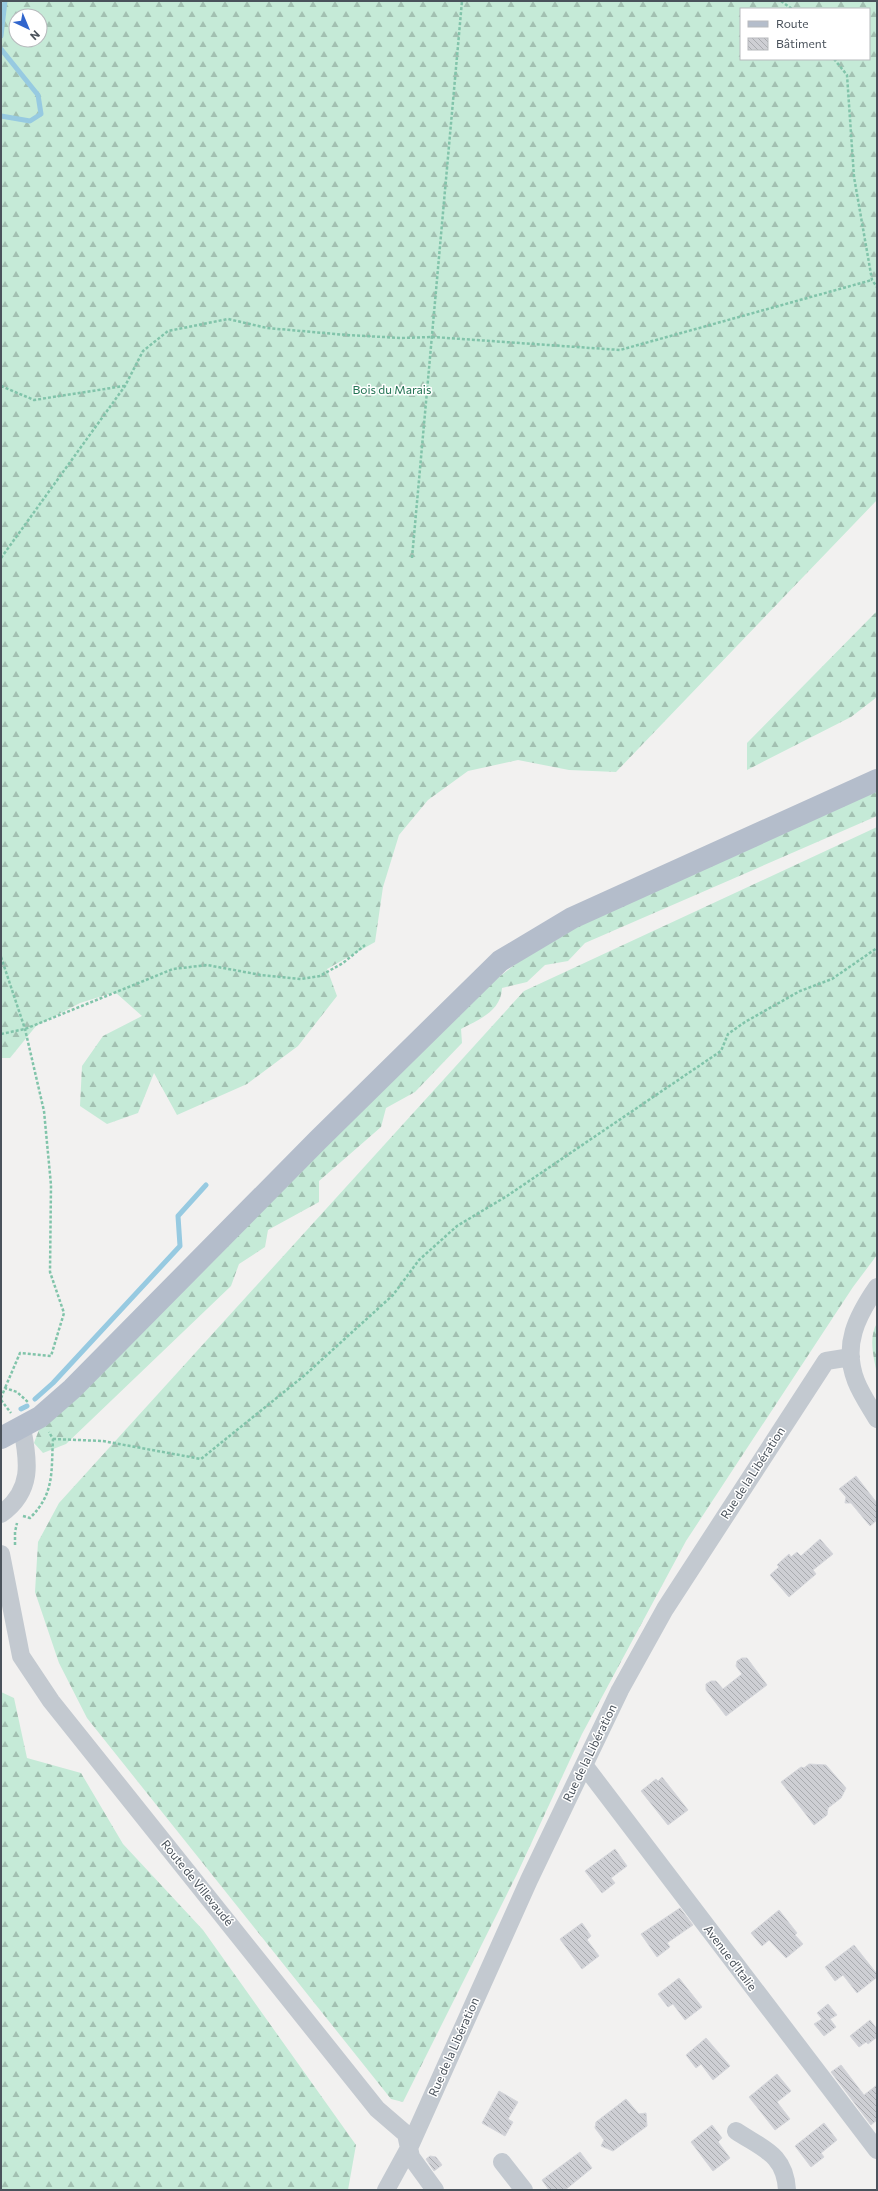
<svg xmlns="http://www.w3.org/2000/svg" width="878" height="2191" viewBox="0 0 878 2191" font-family="Commissioner,sans-serif">
<style>
.forest{fill:url(#forest-firs);fill-rule:evenodd}
.lines{fill:none;stroke-linecap:round;stroke-linejoin:round}
.stream{stroke:#97cae1;stroke-width:5}
.building{fill:url(#building-back-hatch);stroke:#d5d6db}
.path{stroke:#81c4aa;stroke-width:2.5;stroke-dasharray:3 2;stroke-linecap:butt}
.minor{stroke:#c3c9d0;stroke-width:18}
.primary{stroke:#b4bdcb;stroke-width:22}
.labels{text-anchor:middle;stroke-width:3;stroke-linejoin:round;paint-order:stroke}
.park-label{font-size:12px;fill:#237454;stroke:#fff}
.street-label{font-size:12px;fill:#4a525b;stroke:#fff}
</style>
<defs>
<pattern id="forest-firs" width="22" height="20" patternUnits="userSpaceOnUse"><rect width="22" height="20" fill="#c5ead7"/><path d="M5 1l3.5 6h-7zM16 11l3.5 6h-7z" fill="#a2c0b1"/></pattern>
<pattern id="building-back-hatch" width="6" height="6" patternUnits="userSpaceOnUse"><rect width="6" height="6" fill="#cecfd4"/><path d="M-1 5l2 2M0 0l6 6M5-1l2 2" fill="none" stroke="#a9abaf"/></pattern>
</defs>
<rect width="100%" height="100%" fill="#f2f1f0"/>
<path class="forest" d="M1,1H877V500L616,772L569,770L518,760L468,771L428,800L399,835L383,887L375,942L327,969L337,996L298,1046L247,1084L177,1115L154,1073L138,1113L107,1124L80,1106L82,1066L103,1036L142,1016L115,992L80,1003L36,1026L10,1058H1ZM741,9H869V59H741ZM16,16H40V40H16Z
M877,611V697L851,717L747,770V743Z
M877,790V816L585,943L568,961L545,965L527,982L502,988C501,1011 480,1019 461,1029L462,1043L415,1092L386,1108L381,1127L319,1181V1202L268,1230L265,1247L239,1264L231,1286L66,1444L43,1453L34,1443L40,1427L481,991L517,963L571,927Z
M877,827V1255L853,1287L686,1541L582,1734L517,1874L403,2102L391,2099L87,1718L59,1663L35,1592L38,1542L59,1503L524,991Z
M877,1323V1374C874,1358 868,1338 877,1323Z
M1,1692L14,1698L27,1758L81,1773L123,1844L203,1930L356,2145L348,2190H1Z"/>
<g class="lines">
<path class="stream" d="M1,36L5,1
M1,49L38,95L41,114L30,121L1,116
M35,1399L53,1383L180,1246L178,1216L206,1185
M21,1409L27,1406"/>
</g>
<path class="building" d="M856,1476L877,1503V1520L870,1526L851,1503H845L846,1497L839,1489Z
M820,1539L833,1554L813,1570L816,1574L789,1597L770,1575L779,1567L777,1565L789,1554L791,1557L797,1552L801,1556Z
M742,1658H747L767,1685L726,1716L706,1690V1684L711,1681H716L723,1689L742,1674L736,1666L737,1661Z
M809,1764L826,1765L846,1788L841,1798L828,1808L827,1815L814,1825L781,1782L801,1767L804,1768Z
M662,1777L688,1810L668,1825L641,1791L656,1779L658,1781Z
M615,1849L627,1866L611,1878L615,1883L602,1893L585,1871Z
M680,1908L693,1925L667,1943L670,1947L657,1957L641,1934Z
M779,1910L797,1933L795,1935L803,1944L786,1958L769,1940L762,1946L751,1933Z
M582,1923L591,1936L587,1940L599,1956L582,1969L560,1939Z
M854,1945L877,1974V1977L857,1993L843,1975L835,1981L825,1967Z
M679,1978L702,2007L685,2020L673,2004L668,2007L658,1994Z
M828,2004L837,2015L830,2019L836,2027L824,2036L814,2024L822,2019L817,2013Z
M870,2020L877,2029V2037L868,2044L866,2042L859,2047L850,2036Z
M706,2038L730,2066L713,2080L701,2064L696,2068L686,2055Z
M841,2065L864,2095L877,2085V2120L871,2125L831,2072Z
M777,2074L791,2091L777,2102L790,2119L775,2130L749,2097Z
M499,2091L518,2102L508,2119L513,2122L505,2136L482,2123Z
M626,2099L639,2114L646,2113L647,2126L613,2151L601,2146L604,2140L595,2128L596,2122Z
M824,2123L837,2140L821,2153L824,2157L811,2167L795,2146Z
M712,2125L722,2138L718,2142L730,2158L713,2171L691,2142Z
M580,2152L592,2168L565,2190H549L542,2180Z
M430,2156L436,2157L442,2165L434,2171L426,2159Z"/>
<g class="lines">
<path class="path" d="M781,1L792,9
M834,59L847,75L854,177L872,280L877,287
M1,386L34,400L124,386
M1,558L125,386L143,351L168,331L228,319L267,328L347,335L401,338L433,337L620,350L872,280
M412,558L462,1
M1,957L25,1029L44,1111L51,1185L50,1272L64,1313L51,1356L20,1353L5,1388
M1,1034L25,1029L173,969L207,965L261,975L301,979L320,976L343,963L365,945
M1,1398L5,1388L17,1392L29,1403
M1,1400L11,1413
M53,1439L103,1441L201,1459L305,1375L393,1295L419,1260L457,1226L507,1196L721,1051L728,1034L745,1022L800,991L832,979L877,948
M23,1516L30,1518C55,1493 51,1472 53,1439L49,1432
M15,1545V1532L17,1523"/>
<path class="minor" d="M877,1287C857,1316 842,1345 856,1381C861,1394 870,1407 877,1419
M1,1514C33,1491 29,1462 22,1428
M1,1554L21,1656L51,1701L377,2109L406,2134L411,2157L435,2190
M584,1765L877,2150
M736,2131C763,2149 785,2154 787,2190
M502,2162L524,2190
M386,2190L409,2148L529,1880L620,1690L665,1609L826,1361L851,1357"/>
<path class="primary" d="M1,1438L40,1417L72,1389L318,1140L500,961L572,918L877,780"/>
</g>
<g class="labels">
<g class="park-label">
<text x="392" y="394">Bois du Marais</text>
</g>
<g class="street-label">
<text transform="translate(753 1473) rotate(-57)" y="4">Rue de la Libération</text>
<text transform="translate(590 1753) rotate(-64)" y="4">Rue de la Libération</text>
<text transform="translate(197 1883) rotate(51)" y="4">Route de Villevaudé</text>
<text transform="translate(730 1958) rotate(53)" y="4">Avenue d'Italie</text>
<text transform="translate(454 2047) rotate(-66)" y="4">Rue de la Libération</text>
</g>
</g>
<rect width="878" height="2191" fill="none" stroke="#4a525b" stroke-width="4"/>
<rect x="740" y="8" width="130" height="52" fill="#ffffff" stroke="#b7babd"/>
<rect x="748" y="21" width="20" height="6" fill="#b4bdcb" stroke="#b7babd"/>
<text x="776" y="28" font-size="12" fill="#4a525b">Route</text>
<rect x="748" y="38" width="20" height="12" fill="url(#building-back-hatch)" stroke="#b7babd"/>
<text x="776" y="48" font-size="12" fill="#4a525b">Bâtiment</text>
<g transform="translate(28 28) rotate(136)"><circle r="19" fill="#ffffff" stroke="#b7babd"/>
<path d="M0-3L7 15L0 10L-7 15Z" fill="#3065cd"/>
<text y="-6" font-size="11" font-weight="bold" text-anchor="middle" fill="#4a525b">N</text>
</g>
</svg>
